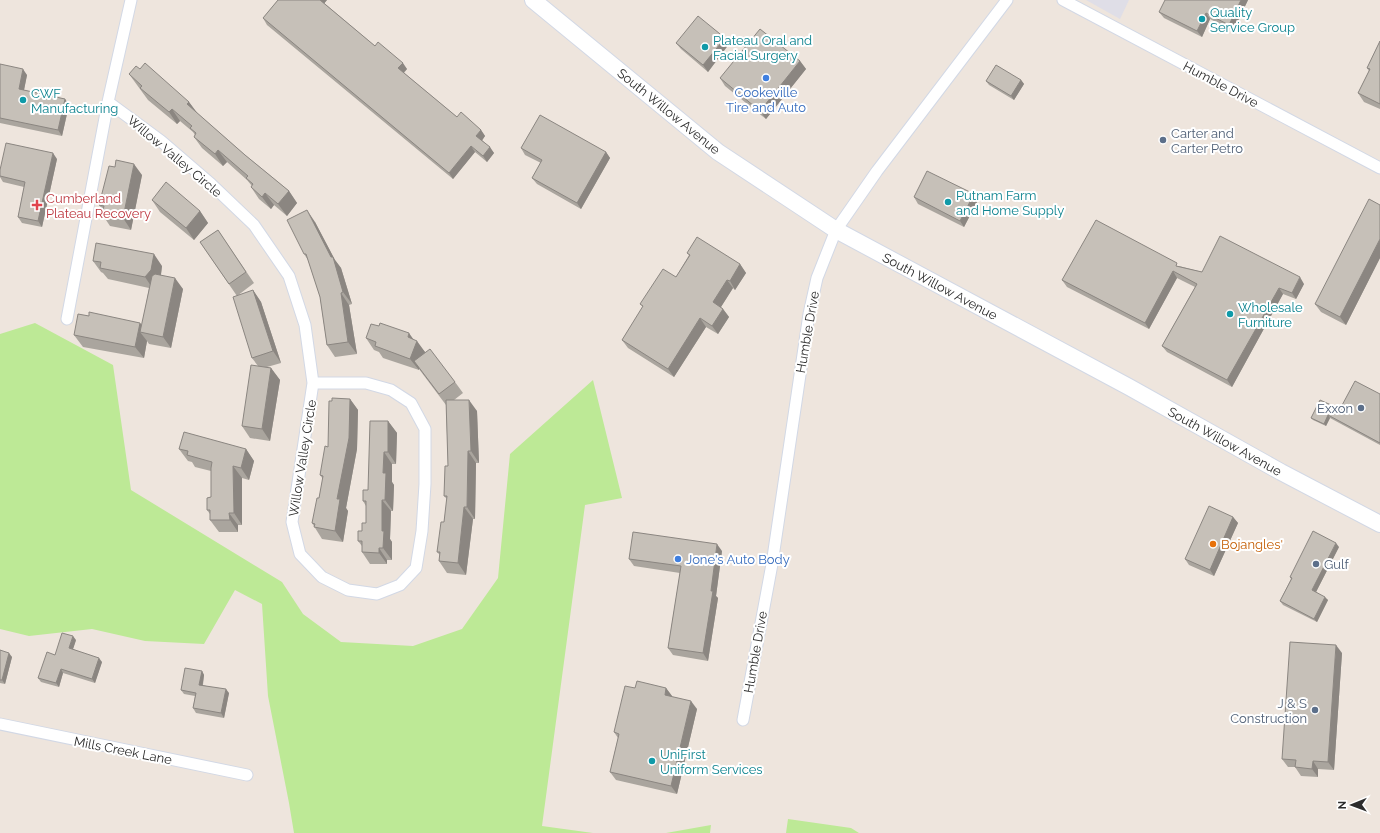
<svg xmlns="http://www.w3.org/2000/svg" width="1380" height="833" viewBox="0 0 1380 833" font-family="Raleway,sans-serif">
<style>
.industrial{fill:#dfdee7}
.green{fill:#bde996}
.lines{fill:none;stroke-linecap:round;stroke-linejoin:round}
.minor-casing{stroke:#d2d8e5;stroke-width:13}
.secondary-casing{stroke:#d2d8e5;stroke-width:18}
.minor{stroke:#fff;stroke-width:11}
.secondary{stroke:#fff;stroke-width:16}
.wall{fill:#aaa59e}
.shaded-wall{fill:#8b8681}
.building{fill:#c6c0b8;stroke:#8b8681}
.culture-dot{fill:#0f9aa8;stroke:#fff;stroke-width:1.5}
.shop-dot{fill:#3f7fe0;stroke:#fff;stroke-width:1.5}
.service-dot{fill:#5c6f8a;stroke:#fff;stroke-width:1.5}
.health-dot{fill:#e0444e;stroke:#fff;stroke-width:1.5}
.food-dot{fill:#e8710a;stroke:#fff;stroke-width:1.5}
.labels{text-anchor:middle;stroke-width:4;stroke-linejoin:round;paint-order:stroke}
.culture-label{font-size:13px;fill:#0d838f;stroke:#fff;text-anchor:start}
.street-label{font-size:13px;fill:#2c2c2c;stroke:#fff}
.shop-label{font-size:13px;fill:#366cbe;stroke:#fff}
.service-label{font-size:13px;fill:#4e5e75;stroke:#fff;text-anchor:start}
.health-label{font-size:13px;fill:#be3a42;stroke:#fff;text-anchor:start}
.food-label{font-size:13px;fill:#c56008;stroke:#fff;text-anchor:start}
</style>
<rect width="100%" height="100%" fill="#eee5dd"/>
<path class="industrial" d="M1086,0H1129L1120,19Z"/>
<path class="green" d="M35,323L113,365L131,490L282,582L303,614L341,642L413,646L462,629L498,578L510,454L593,380L622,498L585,505L542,826L593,833H294L289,803L268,696L262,604L235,590L204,644L145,641L92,629L29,636L0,629V334Z
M788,819L851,828L859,833H786Z
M711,825L710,833H666Z"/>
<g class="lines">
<defs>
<path id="minor" d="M1063,0L1380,168
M108,102L161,141L211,184L254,225L289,276L305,325L313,383L292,522L300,554L322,577L348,590L377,594L400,585L416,568L422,531L425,484V429L411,403L391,390L366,383H313
M67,319L108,102L131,0
M743,720L772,564L809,314L817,278L836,230L877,171L1007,0
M0,724L247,775"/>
<path id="secondary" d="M533,0L718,152L836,230L1129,387L1281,472L1380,524"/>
</defs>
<use href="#minor" class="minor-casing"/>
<use href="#secondary" class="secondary-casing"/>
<use href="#minor" class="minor"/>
<use href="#secondary" class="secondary"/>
</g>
<path class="wall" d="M278,0H327L324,3L375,46L407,69L404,73L457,117L481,130L485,136L482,140L494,153L487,162L475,152L453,179L267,25L263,18Z
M1248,0L1233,31L1210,19L1202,37L1164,18L1159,12Z
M1380,41V109L1364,102L1358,93L1369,71L1367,68Z
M676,43L729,44L708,72L681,49Z
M800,61L806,69L766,119L725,86L720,78Z
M0,64L27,75L24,90L65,99L69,105L62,136L0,123Z
M140,69L189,102L197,113L245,155L289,191L297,203L287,216L274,205L271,209L259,199L251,187L252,186L247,180L227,162L223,166L202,148L194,137L195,135L193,132L180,121L177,124L148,100L129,74Z
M1021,80L1024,84L1014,100L989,85L986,81Z
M521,148L606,152L610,158L581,209L537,184L532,178L541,163L525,155Z
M57,159L42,227L22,223L18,217L24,187L3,182L0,177V170Z
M115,167L142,175L131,230L110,226L102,214L103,210L99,205Z
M914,197L978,200L964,227L918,204Z
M152,200L200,211L208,223L194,240L160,212Z
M1380,205V258L1346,325L1321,312L1315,304Z
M315,222L335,260L341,268L352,304L349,305L357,354L335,357L327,345L320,297L308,260L304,254Z
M218,230L254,283L237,296L200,242Z
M687,253L740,264L746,273L735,290L733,288L721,307L723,309L729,317L718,334L706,327L674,377L628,348L622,340L643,307L640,304L676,277L689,255Z
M93,261L162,266L161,275L183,289L171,348L149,344L147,341L144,358L83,347L74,335L89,316L140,323L142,326L149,288L108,279L103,273L101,272Z
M1179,266L1202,272L1304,284L1296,299L1283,294L1232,387L1167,352L1162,346L1195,287L1177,278L1149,329L1067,287L1062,280Z
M253,290L261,302L281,363L267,367L271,368L280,380L270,441L250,438L242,426L258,366L252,358Z
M366,338L414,340L425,352V353L455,382L463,393L454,400L477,411L479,463H476L475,519H473L466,575L447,573L439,561L440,555L437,552L444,522L447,499L444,496L448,466L446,405L419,369V370L383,358L379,352L374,350Z
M1380,394V445L1330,418L1326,426L1313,420L1311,418L1340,409Z
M350,399L358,410L357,449L346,508L348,511L343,542L322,539L312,523L319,498L323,479L320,475L328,447Z
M388,421L397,433L396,464H392V482L394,485L393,511H391L390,539L392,542V560H387V564H370L362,552V546L358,541L362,531L366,523V506L363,501L368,490Z
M179,449H246L254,461L249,480L242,478V525H238V532H219L210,520V514L207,510L211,497V471L195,467L192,462L188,461Z
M1233,517L1238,523L1214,576L1189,565L1185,559Z
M1339,547L1316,592L1328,600L1317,622L1283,605L1280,601L1291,579L1290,577Z
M722,551L716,596L718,598L708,661L673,655L668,648L680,573L634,566L629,559Z
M76,640L73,649L102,662L95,683L63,673L59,687L41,682L38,678L55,655Z
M0,650L12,657L5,684L0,683Z
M1342,653L1334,770L1318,769V777L1301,776L1295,767H1288L1282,759Z
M202,671L204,675L203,685L229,693L224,718L196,713L193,708L195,696L184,694L181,690Z
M635,688H666L672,696V697L697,709L677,794L616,780L610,772L618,738L614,732Z"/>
<path class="shaded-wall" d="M320,0H327L323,5Z
M1241,0H1248L1233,31L1229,25Z
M1206,13L1210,19L1202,37L1197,31Z
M725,38L729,44L708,72L703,65Z
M800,61L806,69L766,119L760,111Z
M403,63L407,69L402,74L398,68Z
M23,69L27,75L23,95L19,89Z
M1021,80L1024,84L1014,100L1011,96Z
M65,99L69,105L62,136L58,130Z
M189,102L198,114L187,104Z
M172,109L180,121L177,124L169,112Z
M481,130L485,136L481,142L476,136Z
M471,146L475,152L453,179L449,173Z
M490,147L494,153L487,162L483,156Z
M218,150L227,162L223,166L215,154Z
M606,152L610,158L581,209L577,203Z
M53,153L57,159L42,227L38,221Z
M134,164L142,175L131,230L123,218Z
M289,191L297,203L287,216L278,204Z
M265,193L274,205L271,209L262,197Z
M974,194L978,200L964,227L960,221Z
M307,210L315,222L335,260L341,268L352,304L343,292L331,257Z
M200,211L208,223L194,240L186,228Z
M1380,239V258L1346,325L1340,317Z
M154,254L162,266L160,281L153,289L145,277Z
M740,264L746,273L735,290L730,281Z
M1173,271L1177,278L1149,329L1145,323Z
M1300,277L1304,284L1296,299L1292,293Z
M175,278L183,289L171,348L163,337Z
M727,280L733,288L719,310L713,302Z
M1279,288L1283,294L1232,387L1227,380Z
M253,290L261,302L281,363L273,351Z
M341,293L349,305L357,354L348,342Z
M723,309L729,317L718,334L712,326Z
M700,318L706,327L674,377L668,369Z
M140,323L147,333L140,332L147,341L144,358L135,347Z
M409,333L416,343L417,341L425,352L419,369L414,361L419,369V370L410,359L408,337Z
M271,368L280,380L270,441L262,429Z
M350,399L358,410L357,449L346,508L348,511L343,542L335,531L337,499Z
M469,400L477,411L479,463L471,451Z
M1328,415L1330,418L1326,426L1324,424Z
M388,421L397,433L396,464L388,452Z
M246,449L254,461L249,480L241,468Z
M468,451L476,463L475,519L467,507Z
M384,452L392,464V482L394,485L393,511L385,500L383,473Z
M233,466L242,478V525L234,513Z
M382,500L391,511L390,539L392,542V560L383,548L382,531Z
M464,507L473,519L466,575L458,563Z
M229,513L238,525V532L230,520Z
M1233,517L1238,523L1214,576L1210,570Z
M1336,543L1339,547L1315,594L1312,590Z
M717,544L722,551L716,596L718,598L708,661L703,653Z
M379,548L387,560V564L379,553Z
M1325,597L1328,600L1317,622L1314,619Z
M73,636L76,640L72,652L69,648Z
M1336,645L1342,653L1334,770L1328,762Z
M9,653L12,657L5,684L2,680Z
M99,658L102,662L95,683L92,679Z
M61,669L63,673L59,687L56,683Z
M202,671L204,675L202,689L199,685Z
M666,688L672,696L670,703L665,695Z
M226,689L229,693L224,718L221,713Z
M691,701L697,709L677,794L671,786Z
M1313,761L1318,769V777L1312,769Z"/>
<path class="building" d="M278,0H320L375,46L378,42L403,63L398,68L457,117L461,112L481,130L476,136L490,147L483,156L471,146L449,173L263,18Z
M1165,0H1241L1229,25L1206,13L1197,31L1159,12Z
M698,16L725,38L703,65L676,43Z
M760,29L800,61L760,111L720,78Z
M1380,41V104L1358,93L1370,69L1367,68Z
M145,63L189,102L187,104L245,155L289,191L278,204L265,193L262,197L251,187L253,184L246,178L248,176L218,150L215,154L194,137L196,133L190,128L192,126L172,109L169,112L140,88L142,86L129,74L136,66L140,69Z
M0,64L23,69L19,89L65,99L58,130L0,118Z
M996,65L1021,80L1011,96L986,81Z
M540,115L606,152L577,203L532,178L542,160L521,148Z
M6,143L53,153L38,221L18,217L25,182L0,176V170Z
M116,160L134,164L123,218L102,214L104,206L99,205L109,166L115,167Z
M927,171L974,194L960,221L914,197Z
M166,182L200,211L186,228L152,200Z
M1369,199L1380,205V239L1340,317L1315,304Z
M307,210L331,257H333L343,292L341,293L348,342L327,345L320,297L306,254H304L287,220Z
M1096,220L1177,263L1176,266L1202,272L1220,236L1300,277L1292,293L1279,288L1227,380L1162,346L1197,284L1173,271L1145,323L1062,280Z
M218,230L246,272L229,284L200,242Z
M697,237L740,264L730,281L727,280L713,302L723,309L712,326L700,318L668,369L622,340L643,306L640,304L663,269L676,277L690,255L687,253Z
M96,243L154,254L151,270L145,277L100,268L101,262L93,261Z
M155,274L175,278L163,337L140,332L152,276Z
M253,290L273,351L252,358L233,297Z
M89,312L140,323L135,347L74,335L78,314L89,316Z
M380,323L409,333L408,337L417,341L410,359L375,346L376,342L366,338L371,324L379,326Z
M430,349L455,382L439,394L414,361Z
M251,365L271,368L262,429L242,426Z
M1355,381L1380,394V443L1328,415L1324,424L1311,418L1320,400L1340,409Z
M332,398L350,399L349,438L337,499H340L335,531L314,527L315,524L312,523L317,498H319L323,476L320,475L325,446L328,447L329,401H332Z
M446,400H469L471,451H468L467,507H464L458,563L439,561L440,552H437L441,522H444L447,496H444L445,466H448Z
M370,421H388V452H384L383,473H386L385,500H382V531H384L383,548H379V553L362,552V541H358V531H362V523H366V501H363V490H368Z
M184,432L246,449L241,468L233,466L234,513H229L230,520H210V510H207V498L211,497V468L212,462L187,455L188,451L179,449Z
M1209,506L1233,517L1210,570L1185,559Z
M1313,531L1336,543L1312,590L1325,597L1314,619L1280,601L1292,578L1290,577Z
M633,532L717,544L711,591H713L703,653L668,648L681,566L629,559Z
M62,633L73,636L69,648L99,658L92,679L61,669L56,683L38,678L47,652L55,655Z
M1290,642L1336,645L1328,762L1313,761L1312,769L1295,767L1296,760L1282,759Z
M0,650L9,653L2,680H0Z
M185,668L202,671L199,685L226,689L221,713L193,708L196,693L181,690Z
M637,681L666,688L665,695L691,701L671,786L610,772L619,734L614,732L625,686L635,688Z"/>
<g class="culture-dot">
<circle cx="1202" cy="19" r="4"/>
<circle cx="705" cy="47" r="4"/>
<circle cx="23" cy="100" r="4"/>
<circle cx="948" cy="202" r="4"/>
<circle cx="1230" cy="314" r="4"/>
<circle cx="652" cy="761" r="4"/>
</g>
<g class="shop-dot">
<circle cx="766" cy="78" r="4"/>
<circle cx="678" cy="559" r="4"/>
</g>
<g class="service-dot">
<circle cx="1163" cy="140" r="4"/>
<circle cx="1361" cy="408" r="4"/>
<circle cx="1316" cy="564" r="4"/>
<circle cx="1315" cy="710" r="4"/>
</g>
<path class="health-dot" d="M35 199h4v4h4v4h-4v4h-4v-4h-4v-4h4z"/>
<circle class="food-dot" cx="1213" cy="544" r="4"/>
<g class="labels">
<g class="culture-label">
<text x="1210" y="17">Quality<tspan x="1210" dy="15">Service Group</tspan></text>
<text x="713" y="45">Plateau Oral and<tspan x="713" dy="15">Facial Surgery</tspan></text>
<text x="31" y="98">CWF<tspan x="31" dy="15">Manufacturing</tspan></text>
<text x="956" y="200">Putnam Farm<tspan x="956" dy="15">and Home Supply</tspan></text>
<text x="1238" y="312">Wholesale<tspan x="1238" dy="15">Furniture</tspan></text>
<text x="660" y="759">UniFirst<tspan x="660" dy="15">Uniform Services</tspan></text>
</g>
<g class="street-label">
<text transform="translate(1221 84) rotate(28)" y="5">Humble Drive</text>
<text transform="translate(669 111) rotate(39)" y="5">South Willow Avenue</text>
<text transform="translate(175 156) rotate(40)" y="5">Willow Valley Circle</text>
<text transform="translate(940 286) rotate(28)" y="5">South Willow Avenue</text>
<text transform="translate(807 332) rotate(-80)" y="5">Humble Drive</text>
<text transform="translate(1225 441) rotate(29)" y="5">South Willow Avenue</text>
<text transform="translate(302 458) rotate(-81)" y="5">Willow Valley Circle</text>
<text transform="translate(755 652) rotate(-80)" y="5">Humble Drive</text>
<text transform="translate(123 750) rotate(11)" y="5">Mills Creek Lane</text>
</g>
<g class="shop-label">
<text x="766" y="97">Cookeville<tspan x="766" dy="15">Tire and Auto</tspan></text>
<text x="686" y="564" text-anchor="start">Jone's Auto Body</text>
</g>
<g class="service-label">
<text x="1171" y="138">Carter and<tspan x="1171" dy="15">Carter Petro</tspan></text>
<text x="1353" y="413" text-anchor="end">Exxon</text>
<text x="1324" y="569">Gulf</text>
<text x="1307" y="708" text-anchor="end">J &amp; S<tspan x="1307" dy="15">Construction</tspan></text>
</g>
<g class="health-label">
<text x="46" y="203">Cumberland<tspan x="46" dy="15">Plateau Recovery</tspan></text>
</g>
<g class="food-label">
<text x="1221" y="549">Bojangles'</text>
</g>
</g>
<g transform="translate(1352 805) rotate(269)" stroke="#ffffff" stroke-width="3" paint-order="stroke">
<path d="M0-3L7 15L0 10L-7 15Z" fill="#2c2c2c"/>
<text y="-6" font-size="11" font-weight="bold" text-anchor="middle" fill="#2c2c2c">N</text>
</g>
</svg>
